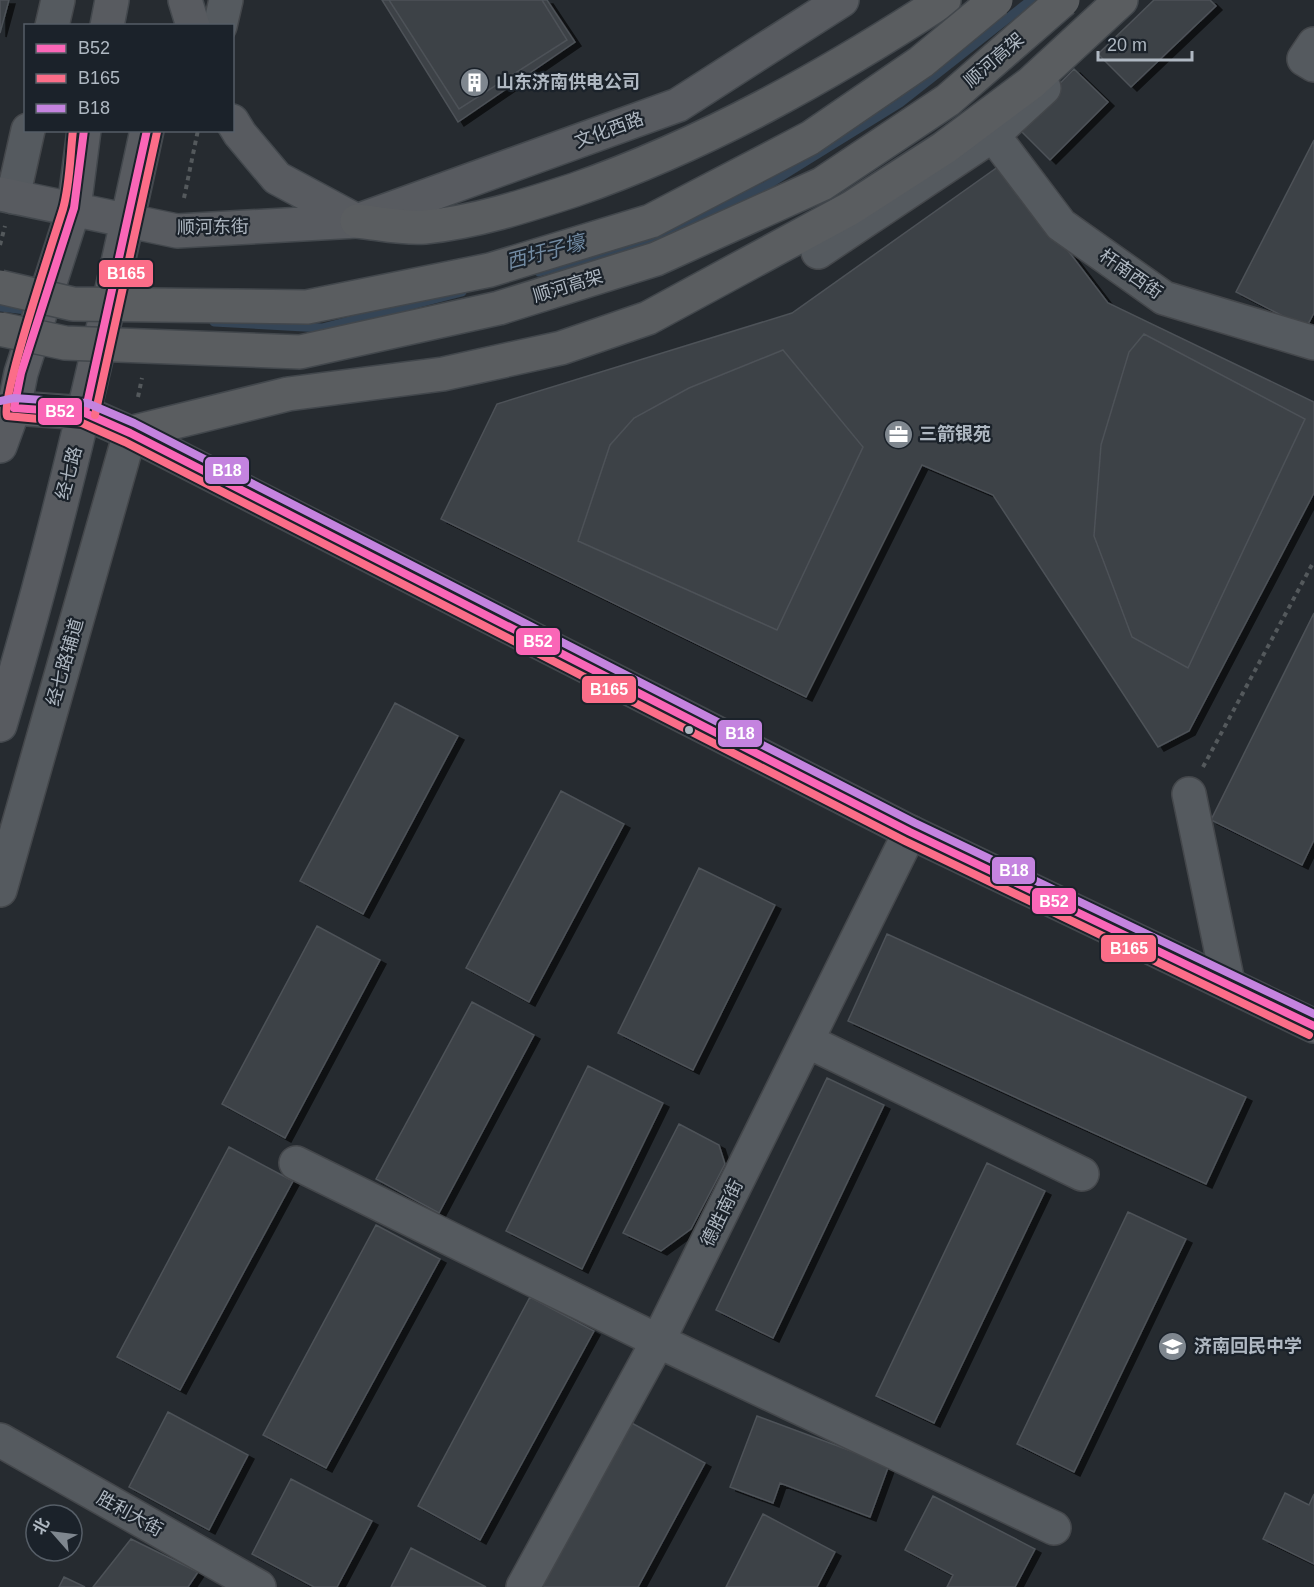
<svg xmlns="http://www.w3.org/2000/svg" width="1314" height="1587" viewBox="0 0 1314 1587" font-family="Arial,'Noto Sans SC',sans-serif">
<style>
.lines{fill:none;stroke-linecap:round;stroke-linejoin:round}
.stream{stroke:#354556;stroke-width:9}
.building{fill:#3e4247;stroke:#4d5258;stroke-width:1.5;filter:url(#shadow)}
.minor-casing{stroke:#44474b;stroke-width:36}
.major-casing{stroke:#43484d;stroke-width:36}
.highway-casing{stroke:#42474c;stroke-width:36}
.path{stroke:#54595c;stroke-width:4;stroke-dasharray:4.5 4.5;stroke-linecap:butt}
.minor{stroke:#555a5f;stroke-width:33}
.major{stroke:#585b60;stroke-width:33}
.highway{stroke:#5a5d60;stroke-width:33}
.highway-bridge-casing{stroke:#42474c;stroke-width:36;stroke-linecap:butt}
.highway-bridge{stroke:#5a5d60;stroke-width:33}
.bus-1-casing{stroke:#1b222a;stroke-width:12}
.bus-2-casing{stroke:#1b222a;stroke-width:12}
.bus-3-casing{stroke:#1b222a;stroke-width:12}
.bus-1{stroke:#fa66b7;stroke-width:8}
.bus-2{stroke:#fb6d88;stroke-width:8}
.bus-3{stroke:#c483df;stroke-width:8}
.bus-dot{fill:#afb8c2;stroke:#1b222a;stroke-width:2}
.labels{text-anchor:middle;stroke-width:4.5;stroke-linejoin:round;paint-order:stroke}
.street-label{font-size:18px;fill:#afb8c2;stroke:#1b222a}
.poi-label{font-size:18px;font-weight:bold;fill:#afb8c2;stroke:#1b222a;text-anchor:start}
.water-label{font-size:20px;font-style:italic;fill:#728ba3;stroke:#1b222a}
.line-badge{stroke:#1b222a;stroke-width:2}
.badge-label{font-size:16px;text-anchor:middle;font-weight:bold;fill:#fff}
</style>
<defs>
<filter id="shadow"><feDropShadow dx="6" dy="4" stdDeviation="0" flood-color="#0009"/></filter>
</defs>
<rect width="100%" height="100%" fill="#262b30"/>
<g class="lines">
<path class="stream" d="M539,272L631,248L766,186L900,103L1031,0
M0,307L35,311
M214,322L322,328L462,292"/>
</g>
<path class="building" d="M0,0H9L0,33Z
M382,0H547L575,42L458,122Z
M389,0H542L567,40L459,109Z
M1154,0H1210L1216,6L1131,87L1098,54Z
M1074,69L1108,102L1050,160L1017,127Z
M1314,140V313L1306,328L1236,292Z
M1002,164L1108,303L1314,402V493L1189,731L1158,747L993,495L922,465L806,697L441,519L497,404L792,313Z
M1144,334L1305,419L1188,668L1132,637L1094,536L1101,445L1129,352Z
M783,350L863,447L777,630L578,541L610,445L634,418L689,388Z
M1314,613V840L1302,865L1211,820Z
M395,703L458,736L363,914L300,881Z
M561,791L624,824L529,1002L466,968Z
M699,868L775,905L693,1070L618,1033Z
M317,926L380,960L285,1138L222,1104Z
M887,934L1246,1097L1206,1184L848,1021Z
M472,1002L534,1035L439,1213L376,1179Z
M588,1066L663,1103L582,1269L506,1231Z
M827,1078L884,1105L773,1338L716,1310Z
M679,1124L719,1145L725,1164L691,1229L661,1251L623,1233Z
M229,1147L293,1181L180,1390L117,1357Z
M987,1163L1045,1191L934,1423L876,1396Z
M1128,1212L1186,1239L1074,1472L1017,1444Z
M376,1225L440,1259L326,1468L263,1435Z
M530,1297L594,1331L480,1540L418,1506Z
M168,1412L248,1455L209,1530L129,1487Z
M757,1416L889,1465L870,1517L780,1483L773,1503L730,1487Z
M628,1421L705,1463L638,1587H539Z
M291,1479L372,1521L337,1587H314L252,1554Z
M1285,1493L1309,1505L1314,1494V1564L1263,1539Z
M933,1496L1035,1549L1015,1587H947L953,1575L905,1550Z
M763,1514L835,1552L817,1587H726Z
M131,1539L198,1572L188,1587H93Z
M411,1548L486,1587H391Z
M64,1577L85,1587H59Z"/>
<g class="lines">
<defs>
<path id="minor" d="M52,26L58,0
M220,26L226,0
M1314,44L1304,59L1314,65
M993,135L1061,225L1164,298L1314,343
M13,197L28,130
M818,252L993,135L1044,88
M1189,794L1228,983
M0,890L130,433
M807,1041L1082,1174
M296,1163L658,1341L1054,1528
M0,1440L259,1587
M523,1587L658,1341L910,832"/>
<path id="major" d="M185,0L193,26
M107,26L112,0
M232,121L240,134L277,178L357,221
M0,194L177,231L357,221L678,105L842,0
M0,412L14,408L85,413L130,433L910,832L1314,1026
M0,446L14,408L21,373L74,208L84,130
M0,725C59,529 104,330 147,130"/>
<path id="highway" d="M357,221C378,223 403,229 425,227C476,222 525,206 574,190C706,144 827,76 944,0
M130,433L288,394L443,374L561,348L648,318L851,208L944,148L1031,83L1121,0"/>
</defs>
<use href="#minor" class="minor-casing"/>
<use href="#major" class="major-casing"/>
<use href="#highway" class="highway-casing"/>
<path class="path" d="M184,198L198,130
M0,245L5,226
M138,397L142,378
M1203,767L1314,561"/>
<use href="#minor" class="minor"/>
<use href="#major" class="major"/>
<use href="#highway" class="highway"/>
<defs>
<path id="highway-bridge" d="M0,287L73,304L307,307L490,270L651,221L810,138L921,62L996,0
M0,329L65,343L300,352L499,308L656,259L822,184L948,100L1063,0"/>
</defs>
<use href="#highway-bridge" class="highway-bridge-casing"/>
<use href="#highway-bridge" class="highway-bridge"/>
<defs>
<path id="bus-1" d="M84,130L74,208L21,373L14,408L85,413L130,433L910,832L1314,1026
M85,413L147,130"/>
<path id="bus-2" d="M73,130C70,156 70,184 63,209C54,238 0,400 7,416L82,423L125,442L905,841L1309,1035
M95,415L157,132"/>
<path id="bus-3" d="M0,401L14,398L87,403L134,423L915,823L1314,1014"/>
</defs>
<use href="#bus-1" class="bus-1-casing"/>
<use href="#bus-2" class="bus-2-casing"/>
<use href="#bus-3" class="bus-3-casing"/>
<use href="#bus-1" class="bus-1"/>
<use href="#bus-2" class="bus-2"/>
<use href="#bus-3" class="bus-3"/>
</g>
<defs>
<symbol id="building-disc" viewBox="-11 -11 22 22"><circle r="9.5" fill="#7f878f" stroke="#1b222a"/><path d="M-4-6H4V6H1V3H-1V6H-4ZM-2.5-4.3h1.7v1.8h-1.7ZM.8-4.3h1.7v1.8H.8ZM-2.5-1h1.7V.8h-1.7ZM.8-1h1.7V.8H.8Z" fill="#fff"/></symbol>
<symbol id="office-disc" viewBox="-11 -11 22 22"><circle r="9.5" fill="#7f878f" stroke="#1b222a"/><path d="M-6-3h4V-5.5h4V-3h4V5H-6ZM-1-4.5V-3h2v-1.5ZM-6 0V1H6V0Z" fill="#fff"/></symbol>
<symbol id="school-disc" viewBox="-11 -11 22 22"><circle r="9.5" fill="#7f878f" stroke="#1b222a"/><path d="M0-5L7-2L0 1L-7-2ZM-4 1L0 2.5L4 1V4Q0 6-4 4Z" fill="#fff"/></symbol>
</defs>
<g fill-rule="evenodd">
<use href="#building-disc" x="458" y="66" width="33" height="33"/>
<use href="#office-disc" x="882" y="418" width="33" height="33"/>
<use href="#school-disc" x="1156" y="1330" width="33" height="33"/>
</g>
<circle class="bus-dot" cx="689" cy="730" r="5"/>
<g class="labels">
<g class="street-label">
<text transform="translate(994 60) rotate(-41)" y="6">顺河高架</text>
<text transform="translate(609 130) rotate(-20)" y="6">文化西路</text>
<text transform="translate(213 227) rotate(-1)" y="6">顺河东街</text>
<text transform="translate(1131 274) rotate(35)" y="6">杆南西街</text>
<text transform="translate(568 286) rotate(-17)" y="6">顺河高架</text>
<text transform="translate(69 473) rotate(-75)" y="6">经七路</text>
<text transform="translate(65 662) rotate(-74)" y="6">经七路辅道</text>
<text transform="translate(722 1213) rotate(-64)" y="6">德胜南街</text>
<text transform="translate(130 1514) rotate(29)" y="6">胜利大街</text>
</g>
<g class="poi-label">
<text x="496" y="88">山东济南供电公司</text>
<text x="919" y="440">三箭银苑</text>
<text x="1194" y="1352">济南回民中学</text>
</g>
<g class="water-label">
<text transform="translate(545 252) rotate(-15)" y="7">西圩子壕</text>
</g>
</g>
<g class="line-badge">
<rect x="98" y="259" width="56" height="29" rx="6" fill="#fb6d88"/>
<rect x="37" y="397" width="46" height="29" rx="6" fill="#fa66b7"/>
<rect x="204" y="456" width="46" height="29" rx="6" fill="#c483df"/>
<rect x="515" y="627" width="46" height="29" rx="6" fill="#fa66b7"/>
<rect x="581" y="675" width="56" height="29" rx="6" fill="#fb6d88"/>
<rect x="717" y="719" width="46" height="29" rx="6" fill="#c483df"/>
<rect x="991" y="856" width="45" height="29" rx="6" fill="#c483df"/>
<rect x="1031" y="887" width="46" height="28" rx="6" fill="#fa66b7"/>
<rect x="1100" y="934" width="57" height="29" rx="6" fill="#fb6d88"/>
</g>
<g class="badge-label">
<text x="126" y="279">B165</text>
<text x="60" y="417">B52</text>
<text x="227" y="476">B18</text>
<text x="538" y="647">B52</text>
<text x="609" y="695">B165</text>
<text x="740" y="739">B18</text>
<text x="1014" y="876">B18</text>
<text x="1054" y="907">B52</text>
<text x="1129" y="954">B165</text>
</g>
<rect x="24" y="24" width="210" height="108" fill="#1b222a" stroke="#565e67" stroke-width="1.5"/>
<rect x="36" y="44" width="30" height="9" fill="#fa66b7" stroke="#565e67" stroke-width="1.5"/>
<text x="78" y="54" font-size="18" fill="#afb8c2">B52</text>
<rect x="36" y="74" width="30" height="9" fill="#fb6d88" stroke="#565e67" stroke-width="1.5"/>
<text x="78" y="84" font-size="18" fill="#afb8c2">B165</text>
<rect x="36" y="104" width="30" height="9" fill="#c483df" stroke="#565e67" stroke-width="1.5"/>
<text x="78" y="114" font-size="18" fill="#afb8c2">B18</text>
<g transform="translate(54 1533) rotate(298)"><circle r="28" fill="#1b222a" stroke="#565e67" stroke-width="1.5"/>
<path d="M0-4.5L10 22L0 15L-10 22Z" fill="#7f878f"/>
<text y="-9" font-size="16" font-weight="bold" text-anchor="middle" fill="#afb8c2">北</text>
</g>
<path d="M1098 51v9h94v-9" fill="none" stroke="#afb8c2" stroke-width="3"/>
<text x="1107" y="51" font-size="18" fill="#afb8c2" stroke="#1b222a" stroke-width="4.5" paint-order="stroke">20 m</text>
</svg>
